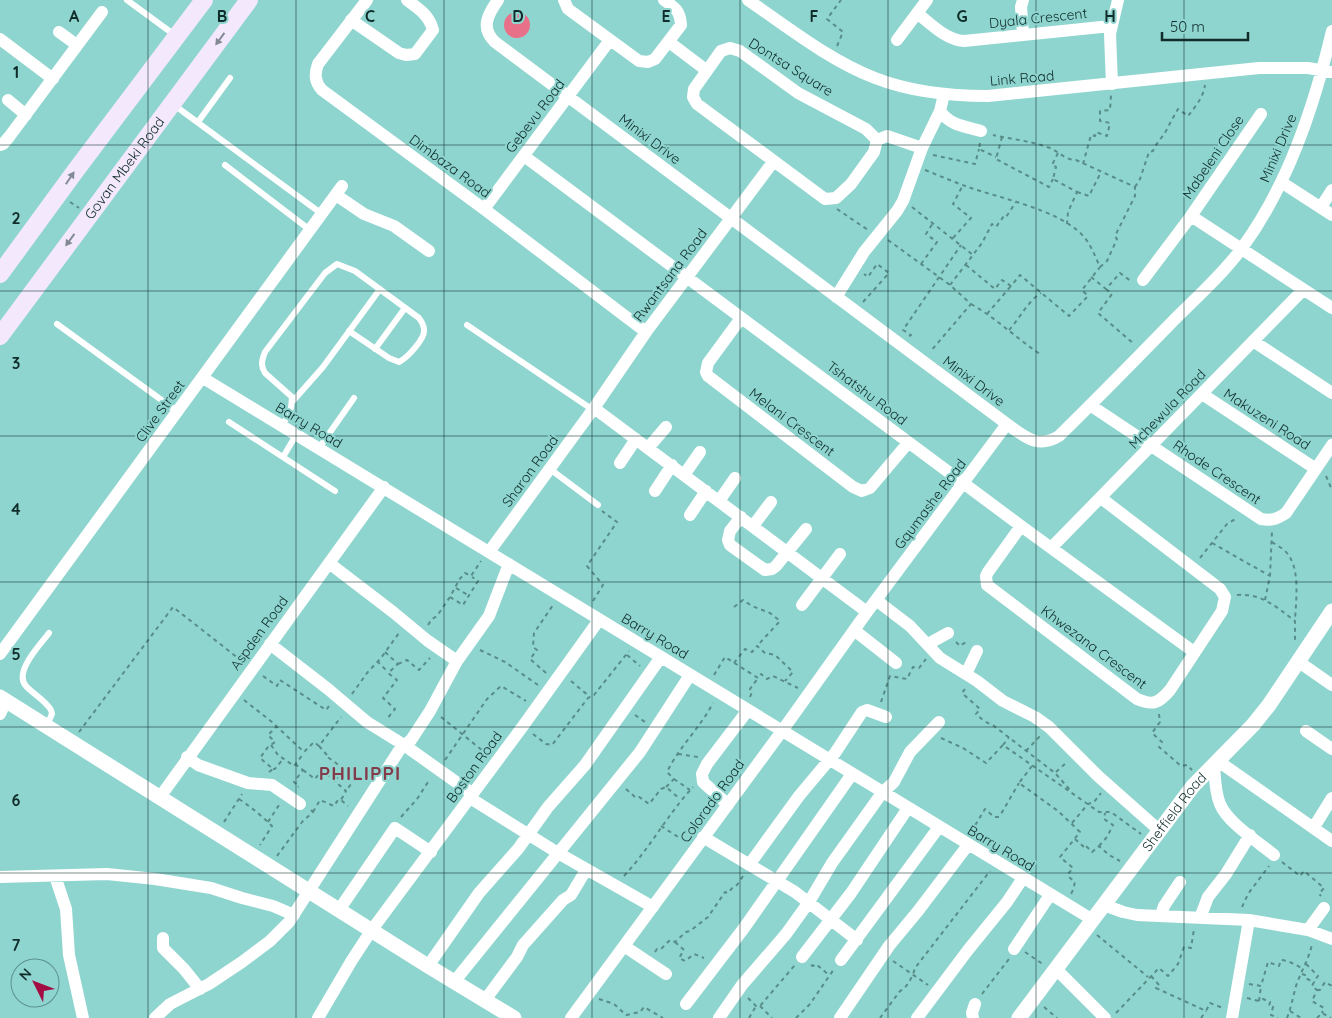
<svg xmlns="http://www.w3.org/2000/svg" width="1332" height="1018" viewBox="0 0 1332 1018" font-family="Quicksand,sans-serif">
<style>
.green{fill:#e87189}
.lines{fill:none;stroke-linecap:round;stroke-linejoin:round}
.path{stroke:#588d88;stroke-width:2;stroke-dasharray:4 4;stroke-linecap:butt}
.service{stroke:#fff;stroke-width:6}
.minor{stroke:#fff;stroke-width:12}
.tertiary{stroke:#fff;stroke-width:15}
.secondary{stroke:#f3e8fc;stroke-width:18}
.oneway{fill:#828a94}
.grid{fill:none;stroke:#102d2b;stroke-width:1;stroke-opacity:0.55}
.labels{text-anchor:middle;stroke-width:4;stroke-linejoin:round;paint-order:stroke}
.street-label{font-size:14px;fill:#102d2b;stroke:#8fd5cf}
.district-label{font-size:19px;font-weight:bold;letter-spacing:1px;fill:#833b4a;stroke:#8fd5cf}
.grid-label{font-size:16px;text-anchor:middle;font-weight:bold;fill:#102d2b;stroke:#8fd5cf;stroke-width:4;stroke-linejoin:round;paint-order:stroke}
</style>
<rect width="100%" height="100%" fill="#8fd5cf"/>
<path class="green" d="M504 25a13 13 0 1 1 26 0a13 13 0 1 1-26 0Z"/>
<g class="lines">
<path class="path" d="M837,46L843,32L827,19L841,0
M1002,137L996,159L1049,187L1053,179
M980,143L979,149L996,157
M1058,153L1052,165L1056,167L1053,179L1077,192L1068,212L1067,224
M933,155L975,164L979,149
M1083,164L1091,135L1095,136L1096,132L1107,136L1110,123L1100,121V111L1110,110L1111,95
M925,170C940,176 954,182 968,187C1000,198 1053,209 1078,231C1090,241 1094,254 1100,267L1107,261L1117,239L1115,236L1135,196V187L1076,160C1064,160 1058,150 1047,147C1030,141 1011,139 993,135
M1135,187L1140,179L1149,152L1153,151C1156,143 1162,138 1166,131C1170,123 1174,116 1178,109L1188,116C1195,107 1203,98 1205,85
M1077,192L1089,196L1101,172
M70,202L79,208
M912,207L973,255
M837,209L868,230
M953,238L971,218L953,204L963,185
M888,240L950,285L971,304L930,352
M921,264L937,242L926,234L933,223
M966,265L995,289L1002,280L1011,286L1020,275L1069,316L1088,296L1082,290L1100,267
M1091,277L1106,289L1120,273L1132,282
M950,285L982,243L992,224L996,227L1004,216L1006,217L1016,202
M1106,289L1112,294L1098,313L1134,344
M863,302L889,273L877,264L868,277L864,274
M971,304C996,318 1016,338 1040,354
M987,314L1011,286
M1009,330C1020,318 1028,301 1041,293
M909,336L911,335L903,330L961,245
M1326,476L1332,490
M1272,542C1276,545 1281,547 1285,551C1301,566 1296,600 1295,620
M1212,543L1270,576
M1200,558L1227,524L1237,518
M456,588L468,595
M1237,595C1262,593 1276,607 1295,621V643
M450,597L463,605L478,581L472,577
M1265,600L1270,576L1272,531
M593,601L603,585L587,566L617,522L602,511
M734,607L743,600L752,606L770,613L780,621L757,646
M428,625L432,619L437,616L450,597L459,580L465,573L471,576L481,561
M956,642L960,646L966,642L967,643
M480,650L505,662L538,685
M385,652L398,664L388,673L397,680L383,698L395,709L386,720
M627,655L640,666
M377,661L388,672
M734,663L745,649L752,652L757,646L765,653L775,655L793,672L785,681
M398,664L407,660L419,670L430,658
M546,673L530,659L537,650L533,647L534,633L553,605
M714,675L725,657L758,678L761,674L767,679L773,676L798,688
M263,676L277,686L280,680L326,710L329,706
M571,681L590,697
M965,689L962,693L980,709L976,714L984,721L994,726L1055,773L1070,790
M352,694L367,673L381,658L399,633
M750,697L752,692L750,689L758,678
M244,700L272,722L304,752L314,742L319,746L341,717
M881,702L890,676L907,679L913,667L919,668L926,659
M1159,714L1160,722L1152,733L1162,742L1159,747L1181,766L1187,765L1192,770
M635,715L645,722
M441,717L488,755
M79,732L173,607L243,662
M533,734L546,744L552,745L588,698L594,695L629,651
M941,738L963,748L986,763L1003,745L1099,812H1111L1141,834
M271,745L278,755L294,766L304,753
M1003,745L1009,737
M319,746L327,755L326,756L336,763L354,780L346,791
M1026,751L1041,735
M678,754L698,757
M445,760L487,699L501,686L526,701
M295,764L303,770L294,782L299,786L298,787
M1032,766L1019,783L1058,811L1080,832L1060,857L1073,868L1068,874L1070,878L1075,882L1073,890L1071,894
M273,769H275L283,759
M303,770L315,779L322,770L346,791L341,800
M269,772L273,769L260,758L268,747L275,742L268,735L277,726
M1056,772L1067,762
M674,779L690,790
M335,780L343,771
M666,787L674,779L667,772C679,747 700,728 713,703
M626,789L635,797L638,796L649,804L661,789L666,787L680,799
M239,799C251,807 262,816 272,826L260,845
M313,812L320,800L334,806L338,800H341L348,806
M401,817L417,799L430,779
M224,822L242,794
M268,822L279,805
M1072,823L1088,804L1094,802L1101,793
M661,826L686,842
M971,832L985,809L994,817H998L1001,814L1019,783
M1075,839L1085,848L1086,846L1092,852L1099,846L1109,855L1120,861
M1099,846L1107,837L1113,825L1104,819L1105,813
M277,856L302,822L313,812L311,810
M1282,862L1300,876L1304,871L1324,888L1319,894L1321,896
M624,876C650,848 667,815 693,787
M1242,907L1248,894L1269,866
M1097,935L1148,977
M675,942L684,950L679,958L685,961L694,954L704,958
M655,952L657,949H661L670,940L675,942L686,932L690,931L708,917L723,895L725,892L728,893L734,886L737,885L743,876
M1025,952L1044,965
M893,961L928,985
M1306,964L1318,976L1314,981
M811,965L813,966L816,964L829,975
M1302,974L1305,975V978L1314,982L1312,986L1317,990L1312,1001L1324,1008L1322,1013
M1151,976L1159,985L1156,988L1206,1011L1210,1003L1223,1008
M1249,984L1261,986L1268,962L1279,966L1281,960C1290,961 1296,965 1303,969
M1317,990H1320L1325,982L1332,986
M982,994L1009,959
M748,998L756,1006H760L795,965
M1247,998L1259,1001L1263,999L1270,1002L1269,1006L1273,1007L1271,1015L1278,1018
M599,999L614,1004L626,1015L640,1012L644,1007L663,1018
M1259,1001L1261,986
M760,1006L772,1018
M1044,1007L1057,1018
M1290,1011L1301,1018
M1116,1013L1159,968L1168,976L1178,964L1184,947L1191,948L1194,929
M749,1018L756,1006
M796,1018L810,1004L834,969
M880,1018L900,991C907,988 913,976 915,968L990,871
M1201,1018L1206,1011
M1287,1018C1291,1008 1293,997 1296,986C1301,971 1309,959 1312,944
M1317,1018L1322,1013L1331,1018"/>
<path class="service" d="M127,0L176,36
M174,105L322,214
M198,122L230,78
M225,165L310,230
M57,324L178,412
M467,325L593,410
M375,349L405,308
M293,401L323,367L380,289
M229,422L335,491
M282,427L291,408L292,397L265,373C260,365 262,360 265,352L325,273L337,264L355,271L419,318C422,322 424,325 424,330C425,339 407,358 399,362L389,358L349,331
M319,448L354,398
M283,457L296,435
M550,469L598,505
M47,725L52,714L51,710C45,700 33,694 26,686C13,672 41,644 49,633"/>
<path class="minor" d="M367,0L318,64C314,75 315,82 322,90L484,209L646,332
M498,0C488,14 480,28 495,42L1007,424C1025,437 1038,449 1059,436C1098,398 1136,359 1174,320C1197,297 1223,274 1242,248C1288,185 1314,107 1332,31
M564,0L568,9L639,61L648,62L655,59L681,25C680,10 675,8 664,0
M748,0C789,28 829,60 875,78C911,92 950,96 988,96L1259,68H1308L1332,72
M917,13C931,24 946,40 964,41L1111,26
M351,20L399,53L406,55L415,54L433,30C429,15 419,9 407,0
M59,32L77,45
M1023,35L1021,7L1023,0
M0,39L53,79
M897,40L927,0
M669,42L706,70
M730,48L740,51L798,93L866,129L877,140L874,152L851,184L836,198L825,199L697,104L693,97L694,89L721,51Z
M1112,84L1110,34L1118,0
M8,100L26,115
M940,111C951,126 964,126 981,131
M877,140L887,136L922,148
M0,145L3,144L9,137L102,12
M524,156L1021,526L1194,652
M1281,182L1332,215
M336,195L364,214L394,226L429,251
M1321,207L1332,190
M484,209L610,40
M1191,216L1332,308
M1143,280L1191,216L1261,114
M836,297L864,252L897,211L903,201L922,148L940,111L944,94
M741,318L708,363L706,372L708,376L853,487L862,491L870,488L908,443
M1253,341L1332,393
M203,378L1093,920
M1202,394L1316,469
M1090,405L1261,519C1272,521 1277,519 1286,513L1332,445
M594,408L867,612
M648,448L666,427
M620,463L636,439
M684,475L700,452
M655,491L672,465
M719,501L735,478
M690,515L706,491
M741,517L730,531L728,540L730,545L765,570L772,569L776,566L806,529
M753,526L771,502
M1021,526L988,572L986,576L987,585L1137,699C1153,706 1159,703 1170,690L1222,611L1225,597L1220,589L1101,498
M1051,548L1303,290
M489,552L594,408L646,332L773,162
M329,563L393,612L428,641L457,661
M876,600L910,626L940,658L977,681L1003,701L1035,717L1049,727L1098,776L1160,831
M802,605L840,554
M854,630L896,663
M270,644L328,689L367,722L404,745L473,794
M928,644L948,633
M0,654L342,186
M1299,662L1332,685
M966,674L977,651
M0,714L6,701
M1306,731L1332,749
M187,757L198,765L248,783L272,785L300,804
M1218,761L1332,841
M1214,765C1215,778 1215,792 1220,804C1227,822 1258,842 1274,855
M160,797L384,487
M470,798L558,853L653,907
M728,805L703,782L702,774L707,764L748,710
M1314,827L1332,798
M703,837L795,892L857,940
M749,865L799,796L835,753L862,712L867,710L886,717
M55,876L66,909L69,955L83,1018
M0,877L107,874L155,879L211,888L242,898L273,906L294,915
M1104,905L1123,912L1137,915L1249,920L1308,930L1332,939
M339,910L395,828L431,852
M1161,915L1164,906L1180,882
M1200,918L1208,897L1226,874L1250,835
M1308,930L1324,908
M163,938V948L184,969L200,989
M624,946L666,974
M1014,949L1050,895
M802,957L851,893L908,808
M841,960L939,827
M428,966L479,893L518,849L548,807L585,765L661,657
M1056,969L1105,1018
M454,982L640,752L690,675
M485,1000L517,957L523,945L563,900L571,895L586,870
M686,1004L744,928L852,774
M155,1018L170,1004L209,984L242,962L270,941L289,922L400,749L411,740L430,711L457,661L489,616L509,564
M318,1018L352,960L371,931L523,726L599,620
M571,1018L782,731L867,612L1007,424
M719,1018L742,985L786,934L809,902L832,863L882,793L894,782L910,752L939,722
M840,1018L889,946L918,911L968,845
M917,1018L968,950L1007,902L1023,878
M973,1018L972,1013L975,1004
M1232,1018L1249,920"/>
<g class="tertiary">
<path d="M0,697L428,966L514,1018"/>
<path id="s1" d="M1019,1018L1193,786L1253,725L1269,705L1332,611"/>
</g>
<g class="secondary">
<path d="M0,274L76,170L204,0"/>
<path id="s2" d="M0,336L249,0"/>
</g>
</g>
<defs><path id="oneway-solid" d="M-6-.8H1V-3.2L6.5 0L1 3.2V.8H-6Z" transform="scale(1.25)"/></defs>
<g class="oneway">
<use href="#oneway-solid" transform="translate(220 39) rotate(126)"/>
<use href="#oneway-solid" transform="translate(70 178) rotate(-56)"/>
<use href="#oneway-solid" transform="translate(70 240) rotate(126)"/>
</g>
<path class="grid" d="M148,0V1018M296,0V1018M444,0V1018M592,0V1018M740,0V1018M888,0V1018M1036,0V1018M1184,0V1018M0,145H1332M0,291H1332M0,436H1332M0,582H1332M0,727H1332M0,873H1332"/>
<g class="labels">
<g class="street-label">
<text transform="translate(1038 18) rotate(-6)" y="5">Dyala Crescent</text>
<text transform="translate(791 67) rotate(32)" y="5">Dontsa Square</text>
<text transform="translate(1022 78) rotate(-5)" y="5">Link Road</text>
<text transform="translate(535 116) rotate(-53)" y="5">Gebevu Road</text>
<text transform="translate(650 139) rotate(37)" y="5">Minixi Drive</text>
<text transform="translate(1278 148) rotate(-67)" y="5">Minixi Drive</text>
<text transform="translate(1213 157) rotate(-56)" y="5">Mabeleni Close</text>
<text transform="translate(450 166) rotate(36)" y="5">Dimbaza Road</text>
<text dy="5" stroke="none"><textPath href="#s2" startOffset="209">Govan Mbeki Road</textPath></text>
<text transform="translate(670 275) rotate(-53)" y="5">Rwantsana Road</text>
<text transform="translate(974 381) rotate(37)" y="5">Minixi Drive</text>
<text transform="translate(867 393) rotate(37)" y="5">Tshatshu Road</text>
<text transform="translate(1167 409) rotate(-46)" y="5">Mchewula Road</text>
<text transform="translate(160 411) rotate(-54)" y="5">Clive Street</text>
<text transform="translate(1267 419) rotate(33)" y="5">Makuzeni Road</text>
<text transform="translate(792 422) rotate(37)" y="5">Melani Crescent</text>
<text transform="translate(309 425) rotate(31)" y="5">Barry Road</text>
<text transform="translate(530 471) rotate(-54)" y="5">Sharon Road</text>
<text transform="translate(1217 472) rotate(34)" y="5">Rhode Crescent</text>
<text transform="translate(930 504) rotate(-53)" y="5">Gqumashe Road</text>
<text transform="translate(259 633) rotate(-54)" y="5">Aspden Road</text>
<text transform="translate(655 636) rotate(31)" y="5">Barry Road</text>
<text transform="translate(1094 647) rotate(37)" y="5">Khwezana Crescent</text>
<text transform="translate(474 767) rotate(-54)" y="5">Boston Road</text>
<text transform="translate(712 801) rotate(-54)" y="5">Colorado Road</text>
<text dy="5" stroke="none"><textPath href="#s1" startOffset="258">Sheffield Road</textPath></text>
<text transform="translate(1001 848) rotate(31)" y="5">Barry Road</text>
</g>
<g class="district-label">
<text x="360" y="780">PHILIPPI</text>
</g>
</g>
<g class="grid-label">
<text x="74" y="22">A</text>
<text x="222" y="22">B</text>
<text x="370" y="22">C</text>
<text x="518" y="22">D</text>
<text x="666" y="22">E</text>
<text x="814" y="22">F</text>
<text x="962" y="22">G</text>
<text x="1110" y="22">H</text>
<text x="16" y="78">1</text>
<text x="16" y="224">2</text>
<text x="16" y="369">3</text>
<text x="16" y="515">4</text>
<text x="16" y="660">5</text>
<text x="16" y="806">6</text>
<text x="16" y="951">7</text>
</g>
<g transform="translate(35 983) rotate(312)"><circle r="24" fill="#8fd5cf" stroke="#5c928d"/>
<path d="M0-4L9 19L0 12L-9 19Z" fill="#a40c44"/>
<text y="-8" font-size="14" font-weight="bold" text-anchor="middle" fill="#102d2b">N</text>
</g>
<path d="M1162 32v8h86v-8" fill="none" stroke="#102d2b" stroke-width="2.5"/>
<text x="1170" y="32" font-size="15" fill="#102d2b" stroke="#8fd5cf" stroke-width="4" paint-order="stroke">50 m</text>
</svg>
